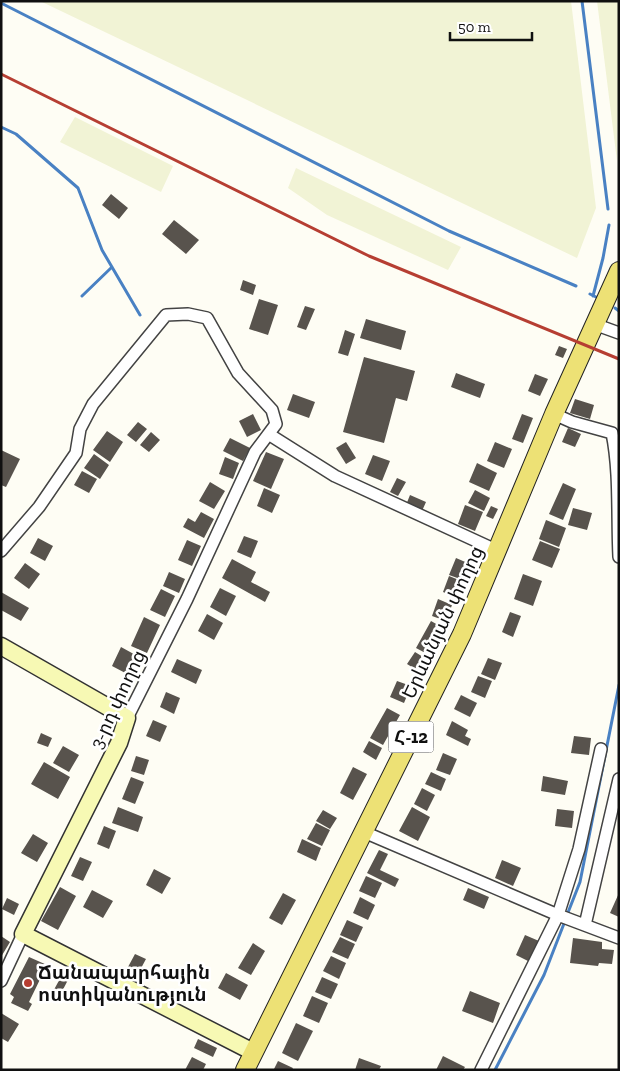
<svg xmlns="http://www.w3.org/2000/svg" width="620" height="1071" viewBox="0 0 620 1071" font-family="'Zilla Slab','Noto Sans Armenian',serif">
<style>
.farmland{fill:#f1f3d5}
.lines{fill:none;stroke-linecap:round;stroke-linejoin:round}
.stream{stroke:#4981c3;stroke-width:3}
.building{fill:#58534d}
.street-casing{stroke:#434343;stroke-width:14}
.secondary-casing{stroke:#323232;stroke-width:19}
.primary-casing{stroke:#212121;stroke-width:20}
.street{stroke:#fff;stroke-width:11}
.secondary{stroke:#f7f9b4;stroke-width:16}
.primary{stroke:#ede175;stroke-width:18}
.rail{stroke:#b63e32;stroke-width:3}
.poi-dot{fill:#b63e32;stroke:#fff;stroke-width:2}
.labels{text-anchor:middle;stroke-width:5;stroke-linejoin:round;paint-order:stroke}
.shield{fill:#fff;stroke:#585858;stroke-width:1}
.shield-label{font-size:18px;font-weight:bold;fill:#101010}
.street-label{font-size:19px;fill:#101010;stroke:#fff}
.poi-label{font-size:19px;font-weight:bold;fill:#101010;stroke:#fff;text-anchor:start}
</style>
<rect width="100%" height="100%" fill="#fefdf4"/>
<path class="farmland" d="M40,1H571L596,208L577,258Z
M597,1H619L617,161Z
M75,117L173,166L161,192L60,142Z
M296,168L461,247L448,270L327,215L288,188Z"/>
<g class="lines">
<path class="stream" d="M582,1L608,209
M1,3L449,231L576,286
M1,127L16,134L78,188L102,250L140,315
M590,294L596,297
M82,296L112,267
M593,296L603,258L609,225
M615,308L619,311
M567,915L580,882L619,685
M495,1070L544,975L565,921"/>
</g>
<path class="building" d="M111,194L128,208L119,219L102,205Z
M174,220L199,240L186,254L162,234Z
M243,280L256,285L253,295L240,290Z
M259,299L278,305L268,335L249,329Z
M305,306L315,309L306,330L297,327Z
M366,319L406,331L401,350L360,338Z
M345,330L355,334L348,356L338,353Z
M559,346L567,349L563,358L555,355Z
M364,357L415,371L407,401L396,398L384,443L343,432Z
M456,373L485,384L480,398L451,387Z
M535,374L548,379L540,396L528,391Z
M293,394L315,402L309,418L287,410Z
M575,399L594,405L590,419L570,413Z
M253,414L261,430L247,437L239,421Z
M522,414L533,418L523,443L512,439Z
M138,422L147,429L136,442L127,435Z
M568,428L581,434L575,447L562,442Z
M107,431L123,442L110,462L93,450Z
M151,432L160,440L149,452L140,445Z
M230,438L250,448L243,461L223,451Z
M346,442L356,458L346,464L336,448Z
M495,442L512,449L504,468L487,461Z
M1,450L20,459L6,487L1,485Z
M266,452L284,459L271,489L253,481Z
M94,454L109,465L100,479L84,468Z
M373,455L390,461L382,481L365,474Z
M225,457L239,463L233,479L219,474Z
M477,463L497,473L489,491L469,482Z
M82,471L97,479L89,493L74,485Z
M397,478L406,482L398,496L390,492Z
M210,482L225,491L214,509L199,501Z
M563,483L576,489L563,520L549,514Z
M264,488L280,495L272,513L257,506Z
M475,490L490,498L484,511L468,503Z
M410,495L426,502L422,511L406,505Z
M465,505L483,512L475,531L458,524Z
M491,506L498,509L493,519L486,516Z
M573,508L592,513L587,530L568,525Z
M201,512L214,519L204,538L183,527L188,518L195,522Z
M546,520L566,528L559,547L539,539Z
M244,536L258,541L251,558L237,552Z
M38,538L53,546L45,561L30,553Z
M187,540L201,546L192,566L178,560Z
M540,541L560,549L552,568L532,560Z
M456,558L470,564L463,580L449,575Z
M232,559L256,572L251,582L270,592L265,602L222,578Z
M25,563L40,574L29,589L14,578Z
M169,572L185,579L179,593L163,586Z
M523,574L542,581L533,606L514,599Z
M449,576L464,582L457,598L443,592Z
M220,588L236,596L226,616L210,607Z
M161,589L175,596L165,617L150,610Z
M1,592L29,608L21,621L1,610Z
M438,599L452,605L446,621L432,616Z
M510,612L521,616L513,637L502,632Z
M207,614L223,623L214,640L198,631Z
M144,617L160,625L147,653L131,646Z
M431,621L445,629L431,656L416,648Z
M121,647L141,658L131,676L112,666Z
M415,652L428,660L420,672L407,664Z
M488,658L502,663L495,680L481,674Z
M177,659L202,670L196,684L171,672Z
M478,676L492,681L485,698L471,692Z
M397,681L411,686L404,703L390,697Z
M166,692L180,698L174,714L160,707Z
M461,695L477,703L470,717L454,709Z
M387,708L400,715L383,745L370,738Z
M153,720L167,726L160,742L146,736Z
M452,721L468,730L465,736L471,739L468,746L446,735Z
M41,733L52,738L48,747L37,743Z
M574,736L591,738L589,755L571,753Z
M369,741L382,748L376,760L363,752Z
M63,746L79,755L69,772L53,763Z
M443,753L457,759L450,775L436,770Z
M136,756L149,760L144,775L131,771Z
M44,762L70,777L58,799L31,784Z
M353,767L367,774L353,800L340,793Z
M431,772L446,779L441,791L425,784Z
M543,776L568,781L565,795L541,791Z
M131,777L144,782L135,804L122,799Z
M422,788L435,795L427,811L414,804Z
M118,807L143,817L138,832L112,823Z
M412,807L430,817L418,841L399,831Z
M557,809L574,811L572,828L555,826Z
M323,810L337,818L330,829L316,821Z
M316,823L330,830L322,846L307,839Z
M104,826L116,831L109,849L97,844Z
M33,834L48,843L37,862L21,853Z
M302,839L321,848L316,861L297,852Z
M379,850L388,854L380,870L399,879L395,887L367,873Z
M80,857L92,862L83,881L71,876Z
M502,860L521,868L513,886L495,878Z
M154,869L171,878L162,894L146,885Z
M366,876L382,883L375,898L359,891Z
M60,887L76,896L58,930L41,921Z
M468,888L489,897L484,909L463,900Z
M92,890L113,901L103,918L83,907Z
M283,893L296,900L282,925L269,918Z
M619,893V917L610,913Z
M360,897L375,905L368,920L353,913Z
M7,898L19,904L14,915L2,909Z
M347,920L363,927L356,942L340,935Z
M525,935L539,941L530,962L516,955Z
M1,936L10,942L1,957Z
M340,937L355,944L348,959L332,952Z
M573,938L602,942V949L614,950L612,964L599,963L598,966L570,963Z
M253,943L265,951L251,975L238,968Z
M135,954L146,959L139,972L128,967Z
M331,956L346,963L339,979L323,971Z
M29,957L47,965L29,1002L32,1004L28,1011L11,1003L14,997L10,994Z
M226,973L248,985L240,1000L218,988Z
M62,975L69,978L57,1001L50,997Z
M322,977L338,984L331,999L315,992Z
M470,991L500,1003L493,1023L462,1011Z
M312,996L328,1003L319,1023L303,1016Z
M1,1013L19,1024L8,1042L1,1038Z
M296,1023L313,1031L298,1061L282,1053Z
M198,1039L217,1048L213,1057L194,1048Z
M443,1056L465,1067L463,1070H436Z
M192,1057L206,1064L203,1070H185Z
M359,1058L381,1066L379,1070H355Z
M278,1061L293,1068L292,1070L274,1069Z"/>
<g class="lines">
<defs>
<path id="street" d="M594,324L619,333
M554,414L572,422L612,433C620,472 617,517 619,557
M270,435L335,476L498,551
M1,551L39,507L76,453L80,429L93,404L166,315L188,314L207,318L238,373L272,410L276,424L255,452L187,599L127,718
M364,832L558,915L619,938
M585,925L619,779
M1,981L23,934
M481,1070L558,915L579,849L601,749"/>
<path id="secondary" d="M1,646L127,718L119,743L23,934L253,1052"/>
<path id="primary" d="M245,1070L462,634L554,414L619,271"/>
</defs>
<use href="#street" class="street-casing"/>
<use href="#secondary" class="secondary-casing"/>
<use href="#primary" class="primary-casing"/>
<use href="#street" class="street"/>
<use href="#secondary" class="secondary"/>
<use href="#primary" class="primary"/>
<path class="rail" d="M1,74L369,256L619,359"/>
</g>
<circle class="poi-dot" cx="28" cy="983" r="5"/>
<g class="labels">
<rect class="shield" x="388.5" y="721.5" width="45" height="31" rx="4"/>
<g class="shield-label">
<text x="411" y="743">Հ-12</text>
</g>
<g class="street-label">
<text transform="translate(442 622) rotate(-65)" y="7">Երևանյան փողոց</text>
<text transform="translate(117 699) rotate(-65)" y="7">3-րդ փողոց</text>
</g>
<g class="poi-label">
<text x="38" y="979">Ճանապարհային<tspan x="38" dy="22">ոստիկանություն</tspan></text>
</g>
</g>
<rect width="620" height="1071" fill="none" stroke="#101010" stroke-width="5"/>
<path d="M450 32v8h82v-8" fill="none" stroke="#101010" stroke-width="2.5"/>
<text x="458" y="32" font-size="15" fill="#101010" stroke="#ffffff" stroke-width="4" paint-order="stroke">50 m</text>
</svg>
